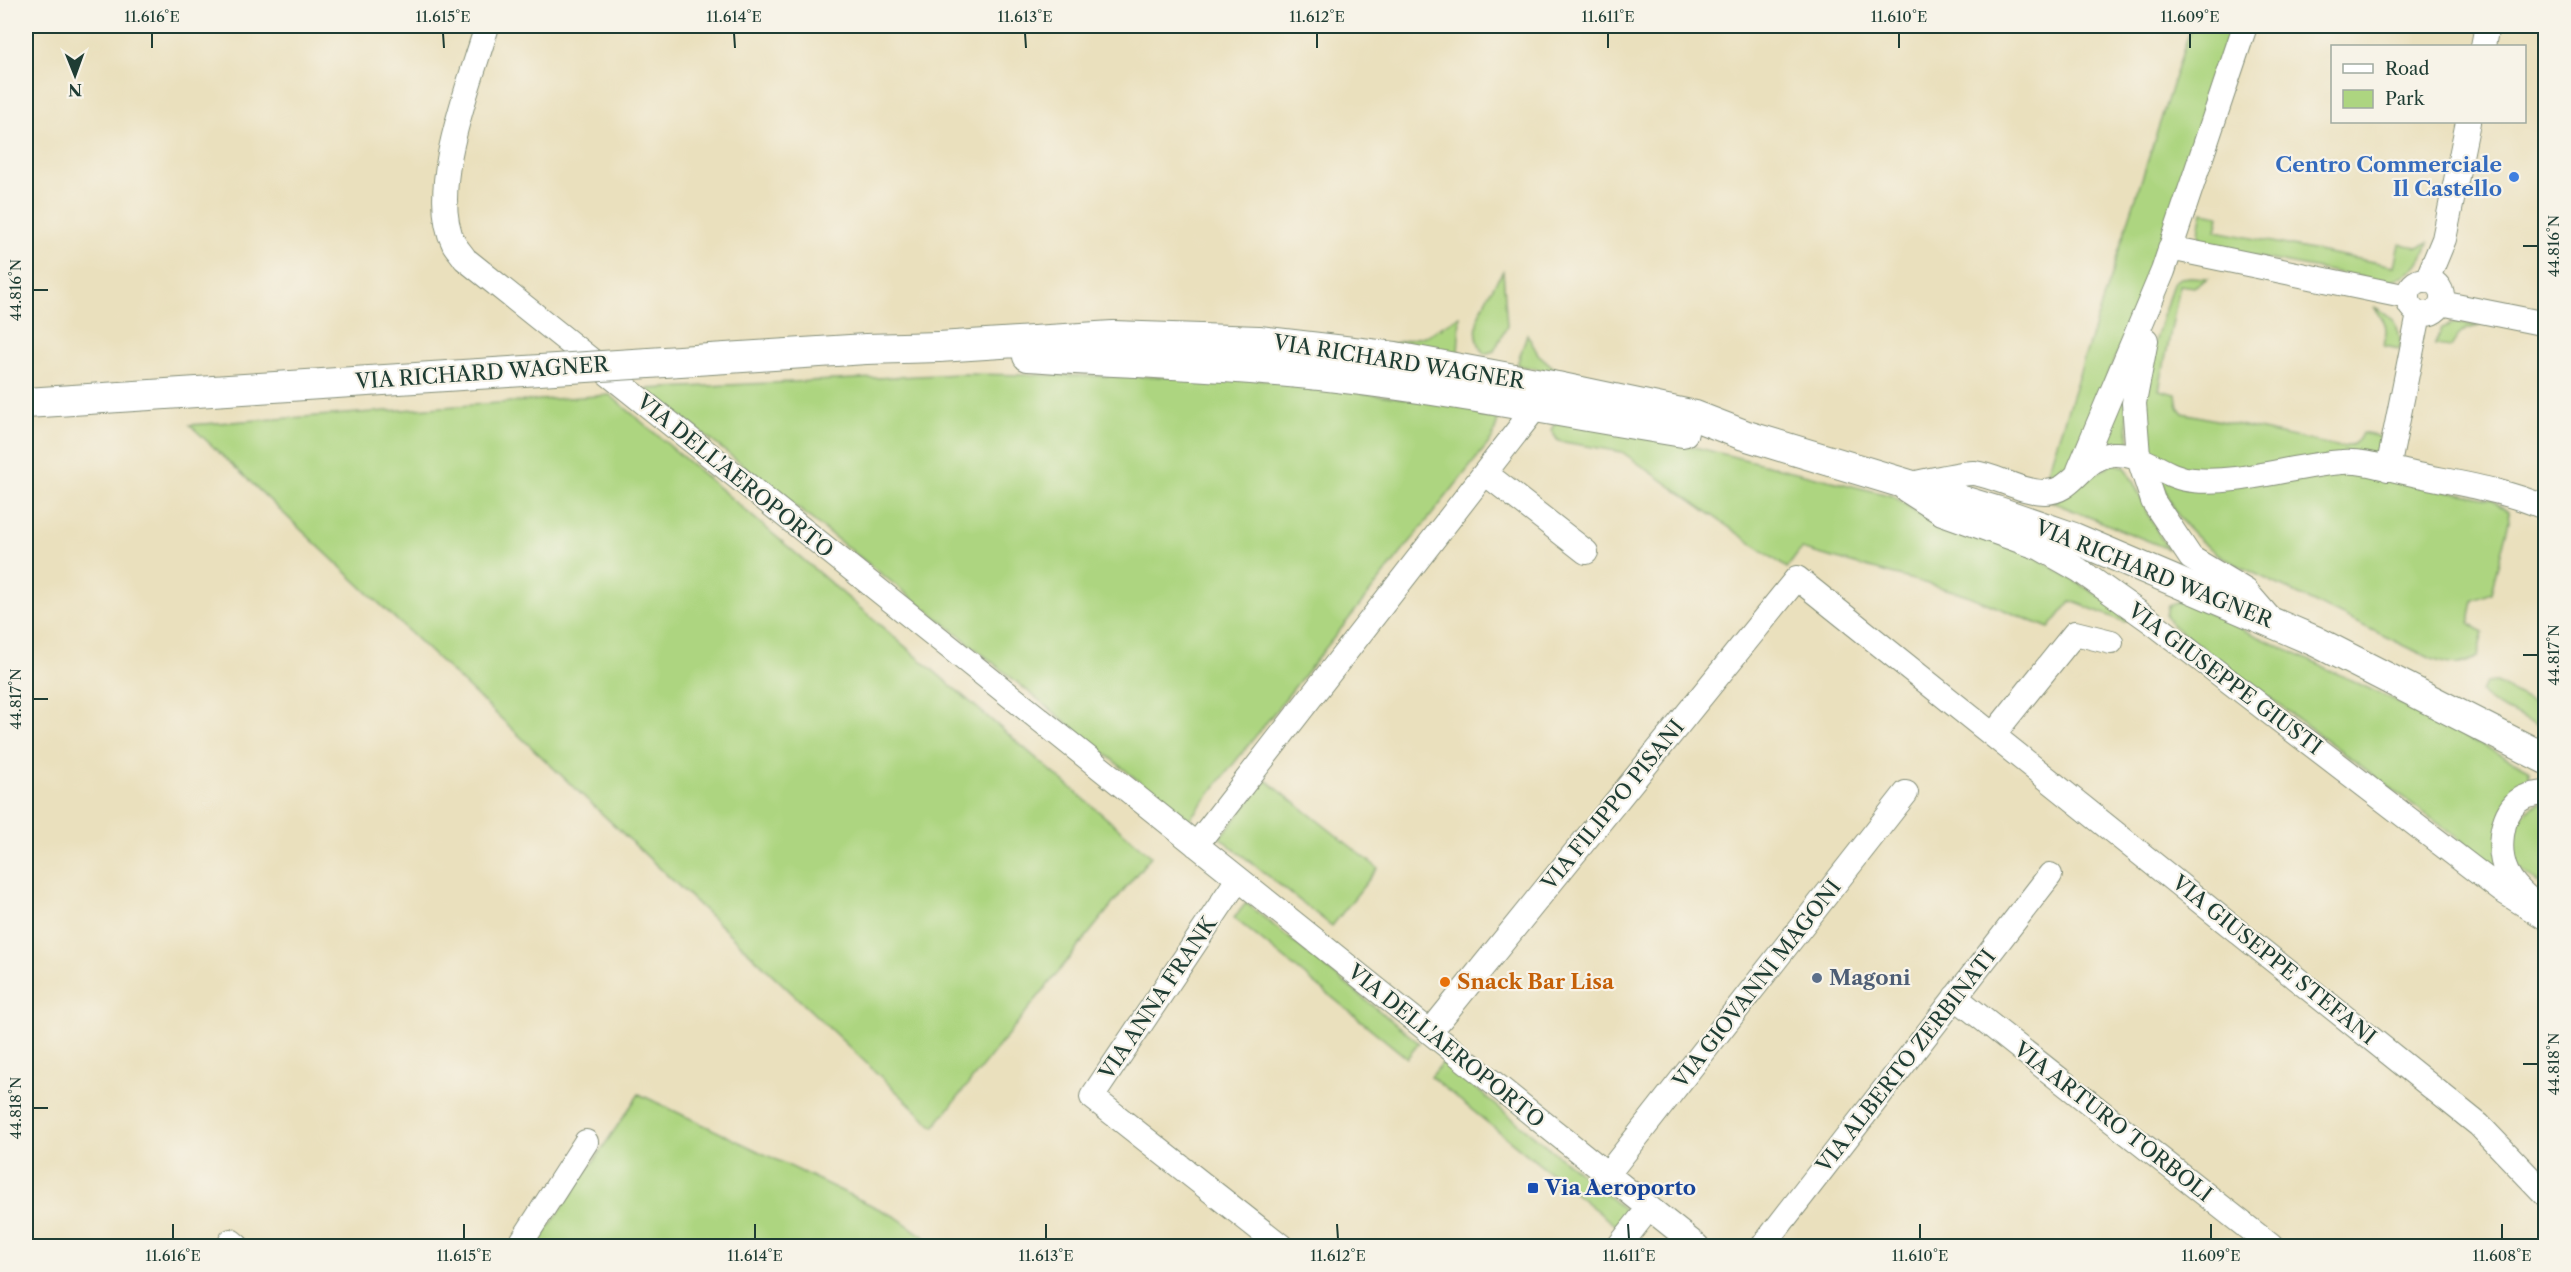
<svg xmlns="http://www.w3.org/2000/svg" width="2571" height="1272" viewBox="0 0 2571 1272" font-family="'Libre Caslon Text',serif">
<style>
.green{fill:#add580;stroke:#66895a;stroke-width:1.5}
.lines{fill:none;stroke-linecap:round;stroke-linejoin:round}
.minor-casing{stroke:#848e78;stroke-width:26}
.major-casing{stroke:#848e78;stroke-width:32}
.minor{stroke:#fff;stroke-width:24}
.major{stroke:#fff;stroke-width:30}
.major-bridge-casing{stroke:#848e78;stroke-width:32;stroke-linecap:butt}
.major-bridge{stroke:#fff;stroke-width:30}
.ticks{fill:none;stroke:#1f3d34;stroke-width:2}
.shop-dot{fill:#3f7fe0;stroke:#f7f3e8;stroke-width:2}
.service-dot{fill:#5c6f8a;stroke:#f7f3e8;stroke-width:2}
.food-dot{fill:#e8710a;stroke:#f7f3e8;stroke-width:2}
.transit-dot{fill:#1a4fb4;stroke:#f7f3e8;stroke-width:2}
.labels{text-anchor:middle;stroke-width:4.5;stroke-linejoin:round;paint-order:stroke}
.shop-label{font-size:21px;font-weight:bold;fill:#366cbe;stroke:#f7f3e8;text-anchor:end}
.street-label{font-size:21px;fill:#1f3d34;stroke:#f7f3e8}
.service-label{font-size:21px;font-weight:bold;fill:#4e5e75;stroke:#f7f3e8;text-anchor:start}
.food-label{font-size:21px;font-weight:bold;fill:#c56008;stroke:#f7f3e8;text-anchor:start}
.transit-label{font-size:21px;font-weight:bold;fill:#164399;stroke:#f7f3e8;text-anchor:start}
.neatline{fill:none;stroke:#1f3d34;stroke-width:2}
.ticks-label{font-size:15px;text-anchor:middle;fill:#1f3d34}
</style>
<rect width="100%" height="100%" fill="#f7f3e8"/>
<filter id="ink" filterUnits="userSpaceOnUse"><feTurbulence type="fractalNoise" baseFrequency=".0167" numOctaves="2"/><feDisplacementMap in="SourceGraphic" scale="12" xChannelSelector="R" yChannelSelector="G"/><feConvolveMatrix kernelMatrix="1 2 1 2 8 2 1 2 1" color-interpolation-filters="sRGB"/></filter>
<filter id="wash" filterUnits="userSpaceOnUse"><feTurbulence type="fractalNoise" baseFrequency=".008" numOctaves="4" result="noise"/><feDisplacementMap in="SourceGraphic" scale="24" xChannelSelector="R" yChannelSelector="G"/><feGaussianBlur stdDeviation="1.35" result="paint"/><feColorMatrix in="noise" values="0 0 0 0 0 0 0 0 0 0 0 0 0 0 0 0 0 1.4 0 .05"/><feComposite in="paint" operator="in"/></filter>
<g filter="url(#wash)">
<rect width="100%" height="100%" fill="#eae0bd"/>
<path class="green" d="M2191,26H2235L2160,251L2071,464L2059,474L2048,471Z
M2203,212L2219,215L2216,231L2394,266L2399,244L2418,247L2428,242C2421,268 2411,274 2387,282L2204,247C2195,237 2201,224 2203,212Z
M1503,271L1507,326L1494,351L1484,354C1464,325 1488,296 1503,271Z
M2190,277L2208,278L2194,287L2180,285L2159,390L2176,394L2178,407L2183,413L2341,447C2351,446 2358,444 2362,433L2382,437L2377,453L2371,456L2202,473L2186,472L2148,452L2143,411L2152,352L2173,283L2180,278Z
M2374,307C2393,315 2402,328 2400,349L2384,346C2388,326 2387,323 2374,307Z
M1460,316L1458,355L1387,345L1428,335Z
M2457,322L2480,326C2464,328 2459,333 2451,347L2435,345L2442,328Z
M1527,334L1538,354L1561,374L1517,365Z
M960,374L1252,378L1491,410L1498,421L1492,439L1188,821L945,624L646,389Z
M2124,387L2129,443L2100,442Z
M610,395L1151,856L934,1127L190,425Z
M1577,418L1893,496L1919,514L2034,556L2132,616L2125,622L2071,601L2049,628L1964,594L1801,549L1787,568L1622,452L1558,441L1551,430L1556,421Z
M2113,463L2125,467C2142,495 2149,521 2168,549L2052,502Z
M2335,468L2493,500L2508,512L2509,521L2491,593L2473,600L2469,623L2483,632L2477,657C2460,667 2450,666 2432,659L2229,561C2192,539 2172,516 2160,474Z
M2180,600L2400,703L2529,769V785L2498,868L2172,625L2166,615L2168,606Z
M2495,682L2545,709V729L2489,701L2481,692L2486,683Z
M1266,780L1378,868L1332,926L1220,838Z
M2545,802V887C2535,880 2523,874 2516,864C2499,842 2522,806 2545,802Z
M1246,903L1419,1043L1407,1058L1234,918Z
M1443,1062L1629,1213L1617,1227L1431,1077Z
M639,1094L896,1217L937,1246H536Z"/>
</g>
<g filter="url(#ink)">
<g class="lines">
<defs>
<path id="minor" d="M487,26C471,81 426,190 454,244C457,249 462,254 465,259L1697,1246
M2483,46L2487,26
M2170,248L2408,297
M2408 297a17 17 0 1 1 34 0a17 17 0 1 1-34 0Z
M2427,280L2444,239L2468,122
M2441,303L2546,324
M2146,340L2134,403L2138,456L2153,501L2191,558L2246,591L2272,621
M2388,469L2419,314
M2079,470L2163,271L2245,26
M1485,473L1586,552
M1911,484C1926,482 1960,472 1974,473C1997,476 2020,492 2044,492C2074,493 2080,458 2113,454C2144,452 2163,478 2193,480C2239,485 2295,465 2342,462C2363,460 2388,469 2409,473C2454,483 2504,489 2546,508
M1906,490L1942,513L2040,548L2079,570L2152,622L2501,890L2546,918
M1993,735L2075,633L2111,642
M1196,845L1536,407
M1238,879L1092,1097L1281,1246
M2528,898C2520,891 2512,883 2507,873C2497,852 2500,816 2518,801C2525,795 2537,794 2546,793
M1955,997L2271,1246
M1430,1032L1797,578L2479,1125L2546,1195
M1607,1175L1906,793
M231,1241L237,1246
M519,1246L586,1142
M1619,1246L1649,1208
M1763,1246L2050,875"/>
<path id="major" d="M939,347L1113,336L1259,341L1395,357L1557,387L1695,416L1744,435L1996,511L2074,538L2315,641L2546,759
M1028,356C1131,363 1234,365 1337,377C1453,390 1567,414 1683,432"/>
</defs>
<use href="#minor" class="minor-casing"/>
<use href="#major" class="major-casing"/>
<use href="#minor" class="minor"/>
<use href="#major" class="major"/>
<defs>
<path id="major-bridge" d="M26,403L866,349L939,347"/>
</defs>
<use href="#major-bridge" class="major-bridge-casing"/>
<use href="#major-bridge" class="major-bridge"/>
</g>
</g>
<path class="ticks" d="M152,33V48M443,33L444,48M734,33L735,48M1025,33L1026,48M1317,33V48M1608,33V48M1899,33V48M2190,33V48M2523,246H2538M33,290H48M2523,655H2538M33,699H48M2523,1064H2538M33,1108H48M173,1224V1239M464,1224V1239M755,1224V1239M1046,1224V1239M1337,1224L1338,1239M1628,1224L1629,1239M1920,1224V1239M2211,1224V1239M2502,1224V1239"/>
<circle class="shop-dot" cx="2514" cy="177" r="6"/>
<circle class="service-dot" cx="1817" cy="978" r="6"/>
<circle class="food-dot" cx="1445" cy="982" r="6"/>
<rect class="transit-dot" x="1527" y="1182" width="12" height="12" rx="3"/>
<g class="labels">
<g class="shop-label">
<text x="2502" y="172">Centro Commerciale<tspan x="2502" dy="24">Il Castello</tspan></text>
</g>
<g class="street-label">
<text transform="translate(1399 362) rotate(9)" y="7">VIA RICHARD WAGNER</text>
<text transform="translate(482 373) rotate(-4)" y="7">VIA RICHARD WAGNER</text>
<text transform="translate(735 476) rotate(39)" y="7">VIA DELL'AEROPORTO</text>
<text transform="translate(2154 574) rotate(22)" y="7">VIA RICHARD WAGNER</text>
<text transform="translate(2225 679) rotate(37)" y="7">VIA GIUSEPPE GIUSTI</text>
<text transform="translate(1613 805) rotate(-51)" y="7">VIA FILIPPO PISANI</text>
<text transform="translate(2274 960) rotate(39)" y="7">VIA GIUSEPPE STEFANI</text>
<text transform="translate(1757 984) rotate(-52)" y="7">VIA GIOVANNI MAGONI</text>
<text transform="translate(1158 998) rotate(-56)" y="7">VIA ANNA FRANK</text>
<text transform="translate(1446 1046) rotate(39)" y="7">VIA DELL'AEROPORTO</text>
<text transform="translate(1906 1061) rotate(-52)" y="7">VIA ALBERTO ZERBINATI</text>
<text transform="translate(2113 1122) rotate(38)" y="7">VIA ARTURO TORBOLI</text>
</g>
<g class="service-label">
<text x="1829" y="985">Magoni</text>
</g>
<g class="food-label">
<text x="1457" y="989">Snack Bar Lisa</text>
</g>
<g class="transit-label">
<text x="1545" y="1195">Via Aeroporto</text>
</g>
</g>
<rect width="2571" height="1272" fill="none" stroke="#f7f3e8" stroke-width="66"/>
<rect x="2331" y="45" width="195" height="78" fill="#f7f3e8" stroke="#a1aaa0" stroke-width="1.5"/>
<rect x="2343" y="64" width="30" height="9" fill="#ffffff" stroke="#a1aaa0" stroke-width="1.5"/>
<text x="2385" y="75" font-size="18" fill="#1f3d34">Road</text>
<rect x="2343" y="90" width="30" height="18" fill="#add580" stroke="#a1aaa0" stroke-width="1.5"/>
<text x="2385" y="105" font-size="18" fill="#1f3d34">Park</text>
<g transform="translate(75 75) rotate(179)" stroke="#f7f3e8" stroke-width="4.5" paint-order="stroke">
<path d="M0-4.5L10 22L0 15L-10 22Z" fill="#1f3d34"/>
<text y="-9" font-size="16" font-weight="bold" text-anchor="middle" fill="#1f3d34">N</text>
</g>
<rect x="33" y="33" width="2505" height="1206" class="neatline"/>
<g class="ticks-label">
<text x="152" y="22">11.616°E</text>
<text x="443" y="22">11.615°E</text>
<text x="734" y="22">11.614°E</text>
<text x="1025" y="22">11.613°E</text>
<text x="1317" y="22">11.612°E</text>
<text x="1608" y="22">11.611°E</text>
<text x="1899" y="22">11.610°E</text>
<text x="2190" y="22">11.609°E</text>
<text transform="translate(2554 246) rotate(-90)" y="5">44.816°N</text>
<text transform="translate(16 290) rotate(-90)" y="5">44.816°N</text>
<text transform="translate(2554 655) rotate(-90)" y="5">44.817°N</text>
<text transform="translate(16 699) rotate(-90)" y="5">44.817°N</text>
<text transform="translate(2554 1064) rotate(-90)" y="5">44.818°N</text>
<text transform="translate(16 1108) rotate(-90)" y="5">44.818°N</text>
<text x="173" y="1261">11.616°E</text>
<text x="464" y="1261">11.615°E</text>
<text x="755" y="1261">11.614°E</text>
<text x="1046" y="1261">11.613°E</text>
<text x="1338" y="1261">11.612°E</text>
<text x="1629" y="1261">11.611°E</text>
<text x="1920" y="1261">11.610°E</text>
<text x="2211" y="1261">11.609°E</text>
<text x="2502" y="1261">11.608°E</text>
</g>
</svg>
